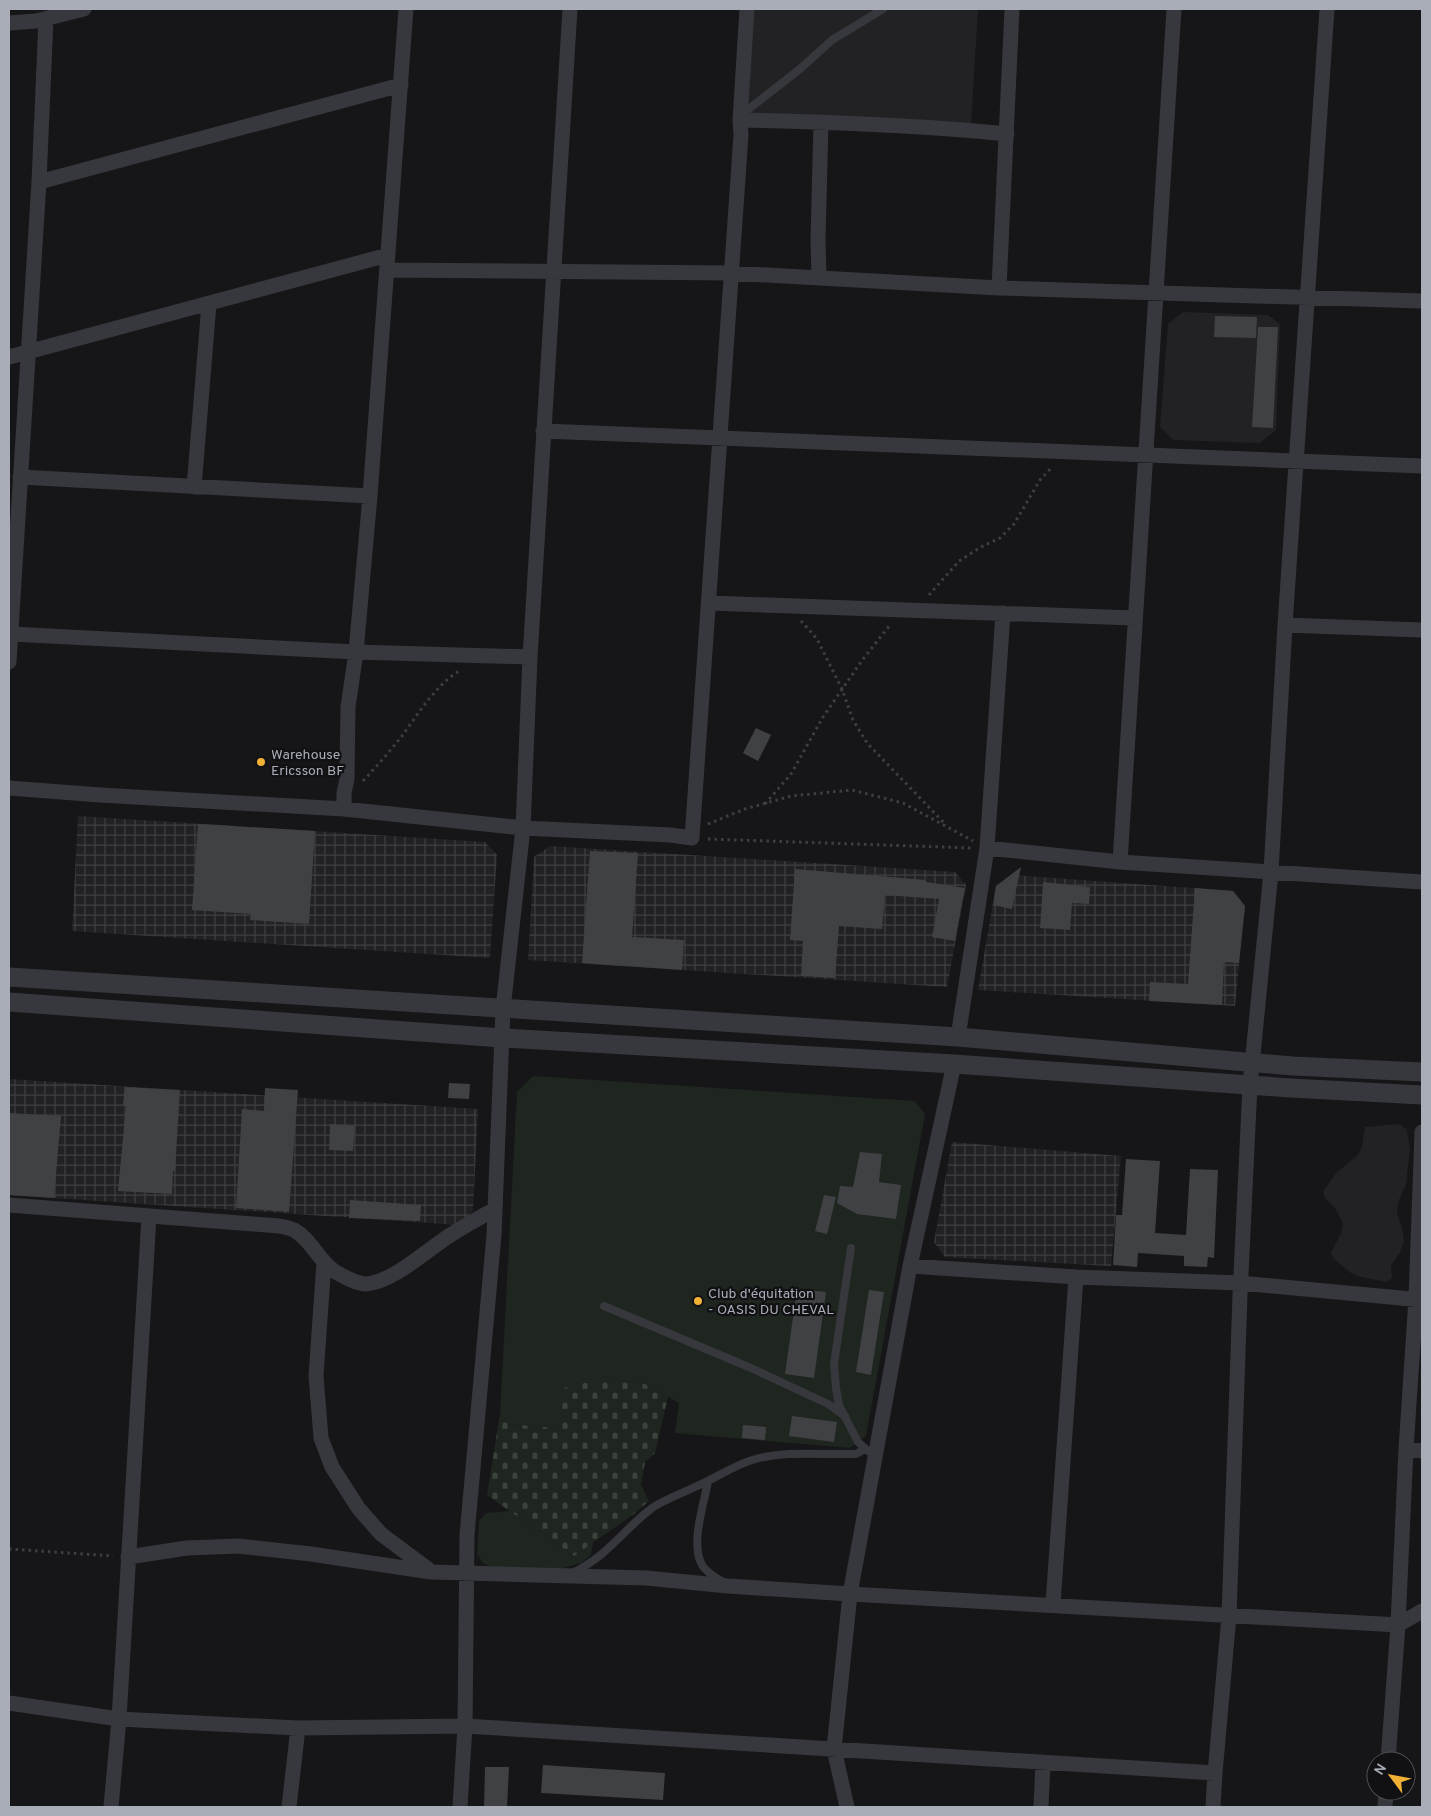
<svg xmlns="http://www.w3.org/2000/svg" width="1431" height="1816" viewBox="0 0 1431 1816" font-family="Overpass,sans-serif">
<style>
.built{fill:#222225}
.industrial{fill:url(#industrial-grid)}
.grass{fill:#1e261f}
.cemetery{fill:url(#cemetery-stones)}
.building{fill:#404145}
.lines{fill:none;stroke-linecap:round;stroke-linejoin:round}
.path{stroke:#3d3f44;stroke-width:3;stroke-dasharray:2.5 4;stroke-linecap:butt}
.service{stroke:#37383d;stroke-width:8}
.minor{stroke:#37383d;stroke-width:15}
.tertiary{stroke:#37383d;stroke-width:19}
.poi-dot{fill:#f2b134;stroke:#111113;stroke-width:2}
.labels{text-anchor:middle;stroke-width:4.5;stroke-linejoin:round;paint-order:stroke}
.poi-label{font-size:14px;fill:#a8adb8;stroke:#111113;text-anchor:start}
</style>
<defs>
<pattern id="industrial-grid" width="8" height="8" patternUnits="userSpaceOnUse" patternTransform="scale(1.25)"><rect width="8" height="8" fill="#222225"/><path d="M0 4h8M4 0v8" fill="none" stroke="#3f3f43"/></pattern>
<pattern id="cemetery-stones" width="16" height="16" patternUnits="userSpaceOnUse" patternTransform="scale(1.25)"><rect width="16" height="16" fill="#1e261f"/><path d="M2 7V4a2 2 0 0 1 4 0v3zM10 15v-3a2 2 0 0 1 4 0v3z" fill="#3c433d"/></pattern>
</defs>
<rect width="100%" height="100%" fill="#161618"/>
<path class="built" d="M749,9H978L971,126L742,116Z
M1183,312L1268,315L1280,324L1276,430L1260,443L1173,440L1160,427L1168,324Z
M1399,1124L1407,1130L1410,1149L1406,1185L1398,1202L1397,1213L1402,1227L1404,1242L1400,1252L1391,1266L1392,1278L1387,1282L1361,1277L1351,1273L1334,1259L1331,1253L1341,1233L1343,1223L1335,1208L1325,1198L1323,1192L1336,1173L1358,1155L1362,1146L1365,1127Z"/>
<path class="industrial" d="M78,816L485,842L497,855L490,958L72,931Z
M550,846L955,872L966,885L947,987L528,960L534,857Z
M1011,875L1233,891L1245,906L1235,1006L978,990L996,886Z
M9,1079L478,1109L473,1211L460,1225L9,1195Z
M952,1142L1121,1156L1111,1266L945,1257L934,1242Z"/>
<path class="grass" d="M533,1076L915,1101L925,1114L866,1436L850,1448L675,1433L679,1403L645,1384L606,1378L557,1428L509,1424L500,1414L517,1092Z
M510,1511L574,1556L593,1542L591,1555L581,1563L556,1570L494,1568L483,1563L477,1554L479,1521L486,1513Z"/>
<path class="cemetery" d="M606,1378L645,1384L668,1397L655,1453L645,1462L641,1485L649,1501L634,1514L574,1556L487,1495L500,1414L509,1424L556,1428L564,1388Z"/>
<path class="building" d="M1215,316L1257,317L1256,338L1214,337Z
M1258,327H1278L1273,428L1252,427Z
M756,728L771,735L758,761L743,753Z
M198,824L315,831L309,924L250,920L251,914L192,910Z
M590,851L638,853L632,937L684,940L682,970L582,963Z
M1021,867L1012,909L993,905L996,886Z
M795,869L926,880V882L965,888L955,941L932,937L939,899L885,895L882,929L839,926L835,978L801,976L803,941L790,940Z
M1043,882L1090,887L1089,904L1072,903L1070,930L1040,928Z
M1195,888L1233,891L1245,906L1239,963L1224,962L1222,1005L1149,1001L1150,982L1188,984Z
M449,1083L470,1084L469,1099L448,1098Z
M125,1087L180,1090L175,1171H173L172,1194L118,1191L126,1106L123,1105Z
M265,1088L298,1090L289,1212L236,1208L242,1109L264,1111Z
M9,1113L61,1116L54,1198L9,1195Z
M330,1124L355,1126L353,1151L329,1150Z
M860,1152L882,1154L879,1182L901,1185L896,1219L857,1214L837,1203L840,1186L853,1187Z
M1126,1159L1160,1161L1155,1233L1186,1235L1190,1169L1218,1170L1214,1258L1208,1257L1207,1267L1184,1266V1256L1138,1253L1137,1267L1113,1265L1116,1215H1122Z
M824,1195L836,1197L827,1234L815,1231Z
M350,1200L421,1205L420,1221L349,1218Z
M797,1289L826,1292L814,1378L785,1374Z
M869,1290L884,1292L871,1375L856,1372Z
M792,1416L837,1422L834,1442L789,1436Z
M743,1425L766,1427L765,1440L742,1438Z
M543,1765L665,1773L663,1800L541,1793Z
M485,1767H509L507,1807H484Z"/>
<g class="lines">
<path class="path" d="M929,595L959,561L981,547L1000,538L1014,524L1040,480L1052,467
M801,621L817,639L842,689L853,720L867,743L946,825
M363,781C377,766 390,751 402,736C418,714 435,686 459,671
M765,804L791,774L823,717L863,659L890,625
M708,824L745,809L791,796L852,790L903,803L973,841
M708,839L971,848
M9,1549L113,1556"/>
<path class="service" d="M741,115L800,69L832,40L883,9
M851,1248L834,1364L836,1388L839,1405L858,1442L868,1451
M604,1306L751,1368L828,1404L845,1416
M708,1481C704,1504 690,1544 702,1565C706,1572 716,1578 723,1582
M572,1573C608,1556 623,1530 652,1508C665,1499 683,1493 697,1486C716,1478 733,1466 752,1460C785,1450 822,1455 856,1454L865,1449"/>
<path class="minor" d="M9,23L36,21L84,9
M740,120C829,122 919,125 1007,134
M39,182L401,85
M387,270L730,273L999,288L1422,301
M819,277L818,240L821,122
M999,288L1012,9
M9,357L388,255
M543,431L1422,466
M20,477L370,496
M194,487L209,304
M709,603L1134,618
M1285,625L1422,630
M11,634L356,652L530,657
M9,662L39,182L46,19
M9,788L100,795L344,809L523,828L670,835L692,838L741,135L740,120L747,9
M344,809V793L347,779L348,707L356,652L370,496L406,9
M987,848L1120,862L1422,882
M1120,862L1174,9
M958,1037L987,848L1003,613
M9,1205L279,1226C284,1227 290,1228 294,1230C311,1239 318,1260 334,1271C343,1276 356,1284 366,1284C394,1282 429,1248 452,1234C466,1225 481,1217 495,1209
M324,1262L316,1376L321,1438L332,1467L359,1509L381,1534L428,1569
M910,1266L1076,1277L1240,1283L1422,1300
M1406,1449L1422,1451
M128,1557L187,1548L238,1546L311,1554L431,1572L646,1578L728,1586L850,1594L1398,1625L1422,1611
M1053,1604L1076,1277
M9,1703L119,1719L298,1728L465,1726L1215,1773
M1388,1761L1398,1625L1406,1449L1416,1299L1422,1132
M111,1807L119,1719L149,1216
M289,1807L298,1728
M460,1807L465,1726L467,1535L494,1235L503,1009L523,828L530,657L570,9
M847,1807L834,1749L850,1594L910,1266L954,1064
M1041,1807L1043,1762
M1213,1807L1215,1773L1229,1616L1240,1295L1250,1085L1271,872L1285,625L1327,9
M1385,1807L1386,1791"/>
<path class="tertiary" d="M9,977L958,1037L1293,1066L1422,1072
M9,1002L502,1038L954,1064L1291,1088L1422,1095"/>
</g>
<g class="poi-dot">
<circle cx="261" cy="762" r="5"/>
<circle cx="698" cy="1301" r="5"/>
</g>
<g class="labels">
<g class="poi-label">
<text x="271" y="759">Warehouse<tspan x="271" dy="16">Ericsson BF</tspan></text>
<text x="708" y="1298">Club d'équitation<tspan x="708" dy="16">- OASIS DU CHEVAL</tspan></text>
</g>
</g>
<rect width="1431" height="1816" fill="none" stroke="#a8adb8" stroke-width="20"/>
<g transform="translate(1391 1776) rotate(302)"><circle r="24" fill="#111113" stroke="#4d4f55"/>
<path d="M0-4L9 19L0 12L-9 19Z" fill="#f2b134"/>
<text y="-8" font-size="14" font-weight="bold" text-anchor="middle" fill="#a8adb8">N</text>
</g>
</svg>
